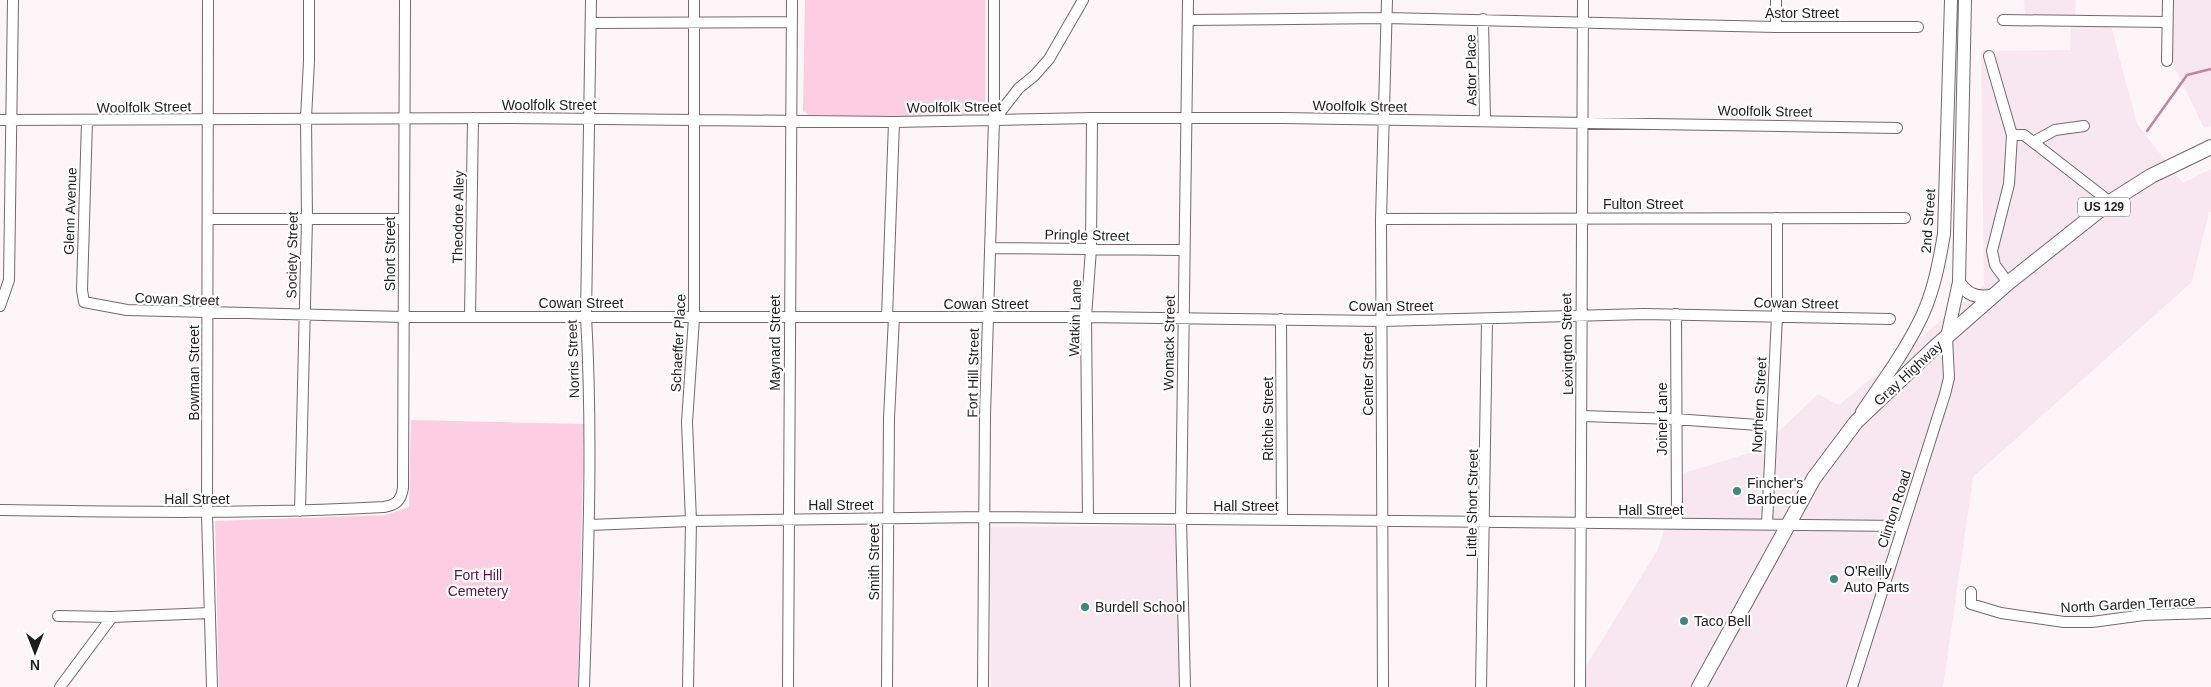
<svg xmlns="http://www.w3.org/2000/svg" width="2211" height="687" viewBox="0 0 2211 687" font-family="Helvetica,sans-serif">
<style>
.built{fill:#f8e7ee}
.green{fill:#fdcee2}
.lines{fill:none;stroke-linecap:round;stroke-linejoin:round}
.stream{stroke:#c384a0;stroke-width:2.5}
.minor-casing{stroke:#726a6e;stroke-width:12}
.major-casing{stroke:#726a6e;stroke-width:14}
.highway-casing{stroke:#726a6e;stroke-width:16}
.minor{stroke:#fff;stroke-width:10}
.major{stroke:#fff;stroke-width:12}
.highway{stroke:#fff;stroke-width:14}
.poi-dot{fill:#3f8682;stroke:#fff;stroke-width:2}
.labels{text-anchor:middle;stroke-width:4.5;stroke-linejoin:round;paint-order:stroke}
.shield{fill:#fff;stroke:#636162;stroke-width:1}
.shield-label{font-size:12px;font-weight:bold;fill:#201d1e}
.street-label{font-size:14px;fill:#201d1e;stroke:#fff}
.poi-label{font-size:14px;fill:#201d1e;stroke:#fff;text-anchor:start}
.park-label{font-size:14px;fill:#5e123d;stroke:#fff}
</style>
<rect width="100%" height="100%" fill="#fef5f9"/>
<path class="built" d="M2024,0H2076L2075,17L2025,16Z
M2172,0H2211V126L2204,128L2173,64Z
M2111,26L2137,124L2183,183L2211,169V212H2209L2192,282L1973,477L1943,687H1573L1657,551L1684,473L1759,450L1818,394L1839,405L1984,285L1981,51L2070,50L2071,27Z
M1179,526L1180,687H991L990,527Z"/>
<path class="green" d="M805,0H985V113L894,118L809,115L803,111Z
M411,420L584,424L578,687H219L215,521L385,515L409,507Z"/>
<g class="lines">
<path class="stream" d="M2147,131L2187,75L2211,69"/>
<defs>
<path id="minor" d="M208,0L207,514L212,687
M1776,0V27
M1483,19L1485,121
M1188,20L1386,18L1776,27H1918
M2003,20L2167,22
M591,23L792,22
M1989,56L2012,135L2009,184L1992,251L1995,265L2008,283
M2167,61L2168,0
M0,120L510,118L894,122L1092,118H1283L1897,128
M994,120L1019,88L1034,76L1049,59L1083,0
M87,121L82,290L84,302L127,310L404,317H1086L1381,321L1644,314L1890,319
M2012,135H2024L2110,202
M2033,142L2055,130L2084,126
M208,219H404
M1381,219L1905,218
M990,248L1184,250
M0,306L9,280L13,0
M1676,314L1677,523
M470,317L473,118
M887,317L894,122
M1281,319L1282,520
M1582,416L1675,419L1771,426
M0,510C129,512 255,514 384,507C396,505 401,501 403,488L405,0
M300,511L307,219L306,118L309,61V0
M1088,518L1086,317L1091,249L1092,118
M1767,524L1777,316V218
M589,525L691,521L984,517L1903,526
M1971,592V604L2001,613L2064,622H2092L2144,615L2211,613
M58,616L112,617L210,613
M60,687L112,617
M584,687C588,564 593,440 586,316L591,0
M688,687L691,521L687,422L694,318V0
M788,687L792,0
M887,687L889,418L894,317
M983,687L985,416L994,120V0
M1185,687L1181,519L1188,0
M1383,687L1381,219L1387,0
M1481,687L1487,320
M1580,687L1583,0
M1852,687L1945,394L1949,378L1947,337"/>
<path id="major" d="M1959,282C1967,295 1977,298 1992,296
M1947,337L1959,282L1965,0
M1862,412C1883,381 1906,350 1922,316C1934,290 1939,263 1944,234L1951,0"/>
<path id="highway" d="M1699,687L1814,478L1856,422L1935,347L2008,283L2110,202L2151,176L2211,147"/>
</defs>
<use href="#minor" class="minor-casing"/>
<use href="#major" class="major-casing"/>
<use href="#highway" class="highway-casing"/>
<use href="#minor" class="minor"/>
<use href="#major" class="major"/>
<use href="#highway" class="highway"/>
</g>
<g class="poi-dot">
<circle cx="1737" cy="491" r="5"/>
<circle cx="1834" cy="579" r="5"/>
<circle cx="1085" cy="607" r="5"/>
<circle cx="1684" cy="621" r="5"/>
</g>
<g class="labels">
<rect class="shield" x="2078" y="197.5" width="52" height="19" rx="4"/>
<g class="shield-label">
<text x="2104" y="211">US 129</text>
</g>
<g class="street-label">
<text x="1802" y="18">Astor Street</text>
<text transform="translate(1471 70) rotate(-91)" y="5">Astor Place</text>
<text x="549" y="110">Woolfolk Street</text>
<text transform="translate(1360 106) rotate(1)" y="5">Woolfolk Street</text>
<text transform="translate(144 107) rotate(-1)" y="5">Woolfolk Street</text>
<text transform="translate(954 107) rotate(-1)" y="5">Woolfolk Street</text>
<text transform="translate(1765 111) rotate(1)" y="5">Woolfolk Street</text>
<text x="1643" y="209">Fulton Street</text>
<text transform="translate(70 211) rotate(-88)" y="5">Glenn Avenue</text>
<text transform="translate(458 217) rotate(-89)" y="5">Theodore Alley</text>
<text transform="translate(1928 221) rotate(-86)" y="5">2nd Street</text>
<text transform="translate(1087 235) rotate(1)" y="5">Pringle Street</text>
<text transform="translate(390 254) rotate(-90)" y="5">Short Street</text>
<text transform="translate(292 255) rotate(-89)" y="5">Society Street</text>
<text transform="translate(177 299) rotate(2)" y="5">Cowan Street</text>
<text x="581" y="308">Cowan Street</text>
<text transform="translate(1796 303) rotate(1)" y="5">Cowan Street</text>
<text x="986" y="309">Cowan Street</text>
<text x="1391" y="311">Cowan Street</text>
<text transform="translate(1075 318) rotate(-88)" y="5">Watkin Lane</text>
<text transform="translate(678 343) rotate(-87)" y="5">Schaeffer Place</text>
<text transform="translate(775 343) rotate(-90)" y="5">Maynard Street</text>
<text transform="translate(1169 343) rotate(-89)" y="5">Womack Street</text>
<text transform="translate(1567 344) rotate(-91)" y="5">Lexington Street</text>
<text transform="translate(573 359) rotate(-92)" y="5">Norris Street</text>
<text transform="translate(194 373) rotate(-90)" y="5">Bowman Street</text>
<text transform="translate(973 373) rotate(-89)" y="5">Fort Hill Street</text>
<text transform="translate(1908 373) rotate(-43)" y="5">Gray Highway</text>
<text transform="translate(1368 374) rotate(-90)" y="5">Center Street</text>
<text transform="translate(1759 405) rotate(-87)" y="5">Northern Street</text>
<text transform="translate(1268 419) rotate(-90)" y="5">Ritchie Street</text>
<text transform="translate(1662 419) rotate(-90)" y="5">Joiner Lane</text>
<text x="197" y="504">Hall Street</text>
<text transform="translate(1472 503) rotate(-89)" y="5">Little Short Street</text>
<text x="841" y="510">Hall Street</text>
<text x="1246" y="511">Hall Street</text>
<text transform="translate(1894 509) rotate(-72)" y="5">Clinton Road</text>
<text x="1651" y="515">Hall Street</text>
<text transform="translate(874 562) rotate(-90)" y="5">Smith Street</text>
<text transform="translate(2128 604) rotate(-3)" y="5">North Garden Terrace</text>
</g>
<g class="poi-label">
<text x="1747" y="488">Fincher's<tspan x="1747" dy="16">Barbecue</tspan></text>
<text x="1844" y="576">O'Reilly<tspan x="1844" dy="16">Auto Parts</tspan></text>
<text x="1095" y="612">Burdell School</text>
<text x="1694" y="626">Taco Bell</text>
</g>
<g class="park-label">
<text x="478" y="580">Fort Hill<tspan x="478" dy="16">Cemetery</tspan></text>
</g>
</g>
<g transform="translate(35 652) rotate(180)" stroke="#ffffff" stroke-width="4" paint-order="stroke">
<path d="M0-4L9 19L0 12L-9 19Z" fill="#201d1e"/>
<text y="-8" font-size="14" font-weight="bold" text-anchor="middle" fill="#201d1e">N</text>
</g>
</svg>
